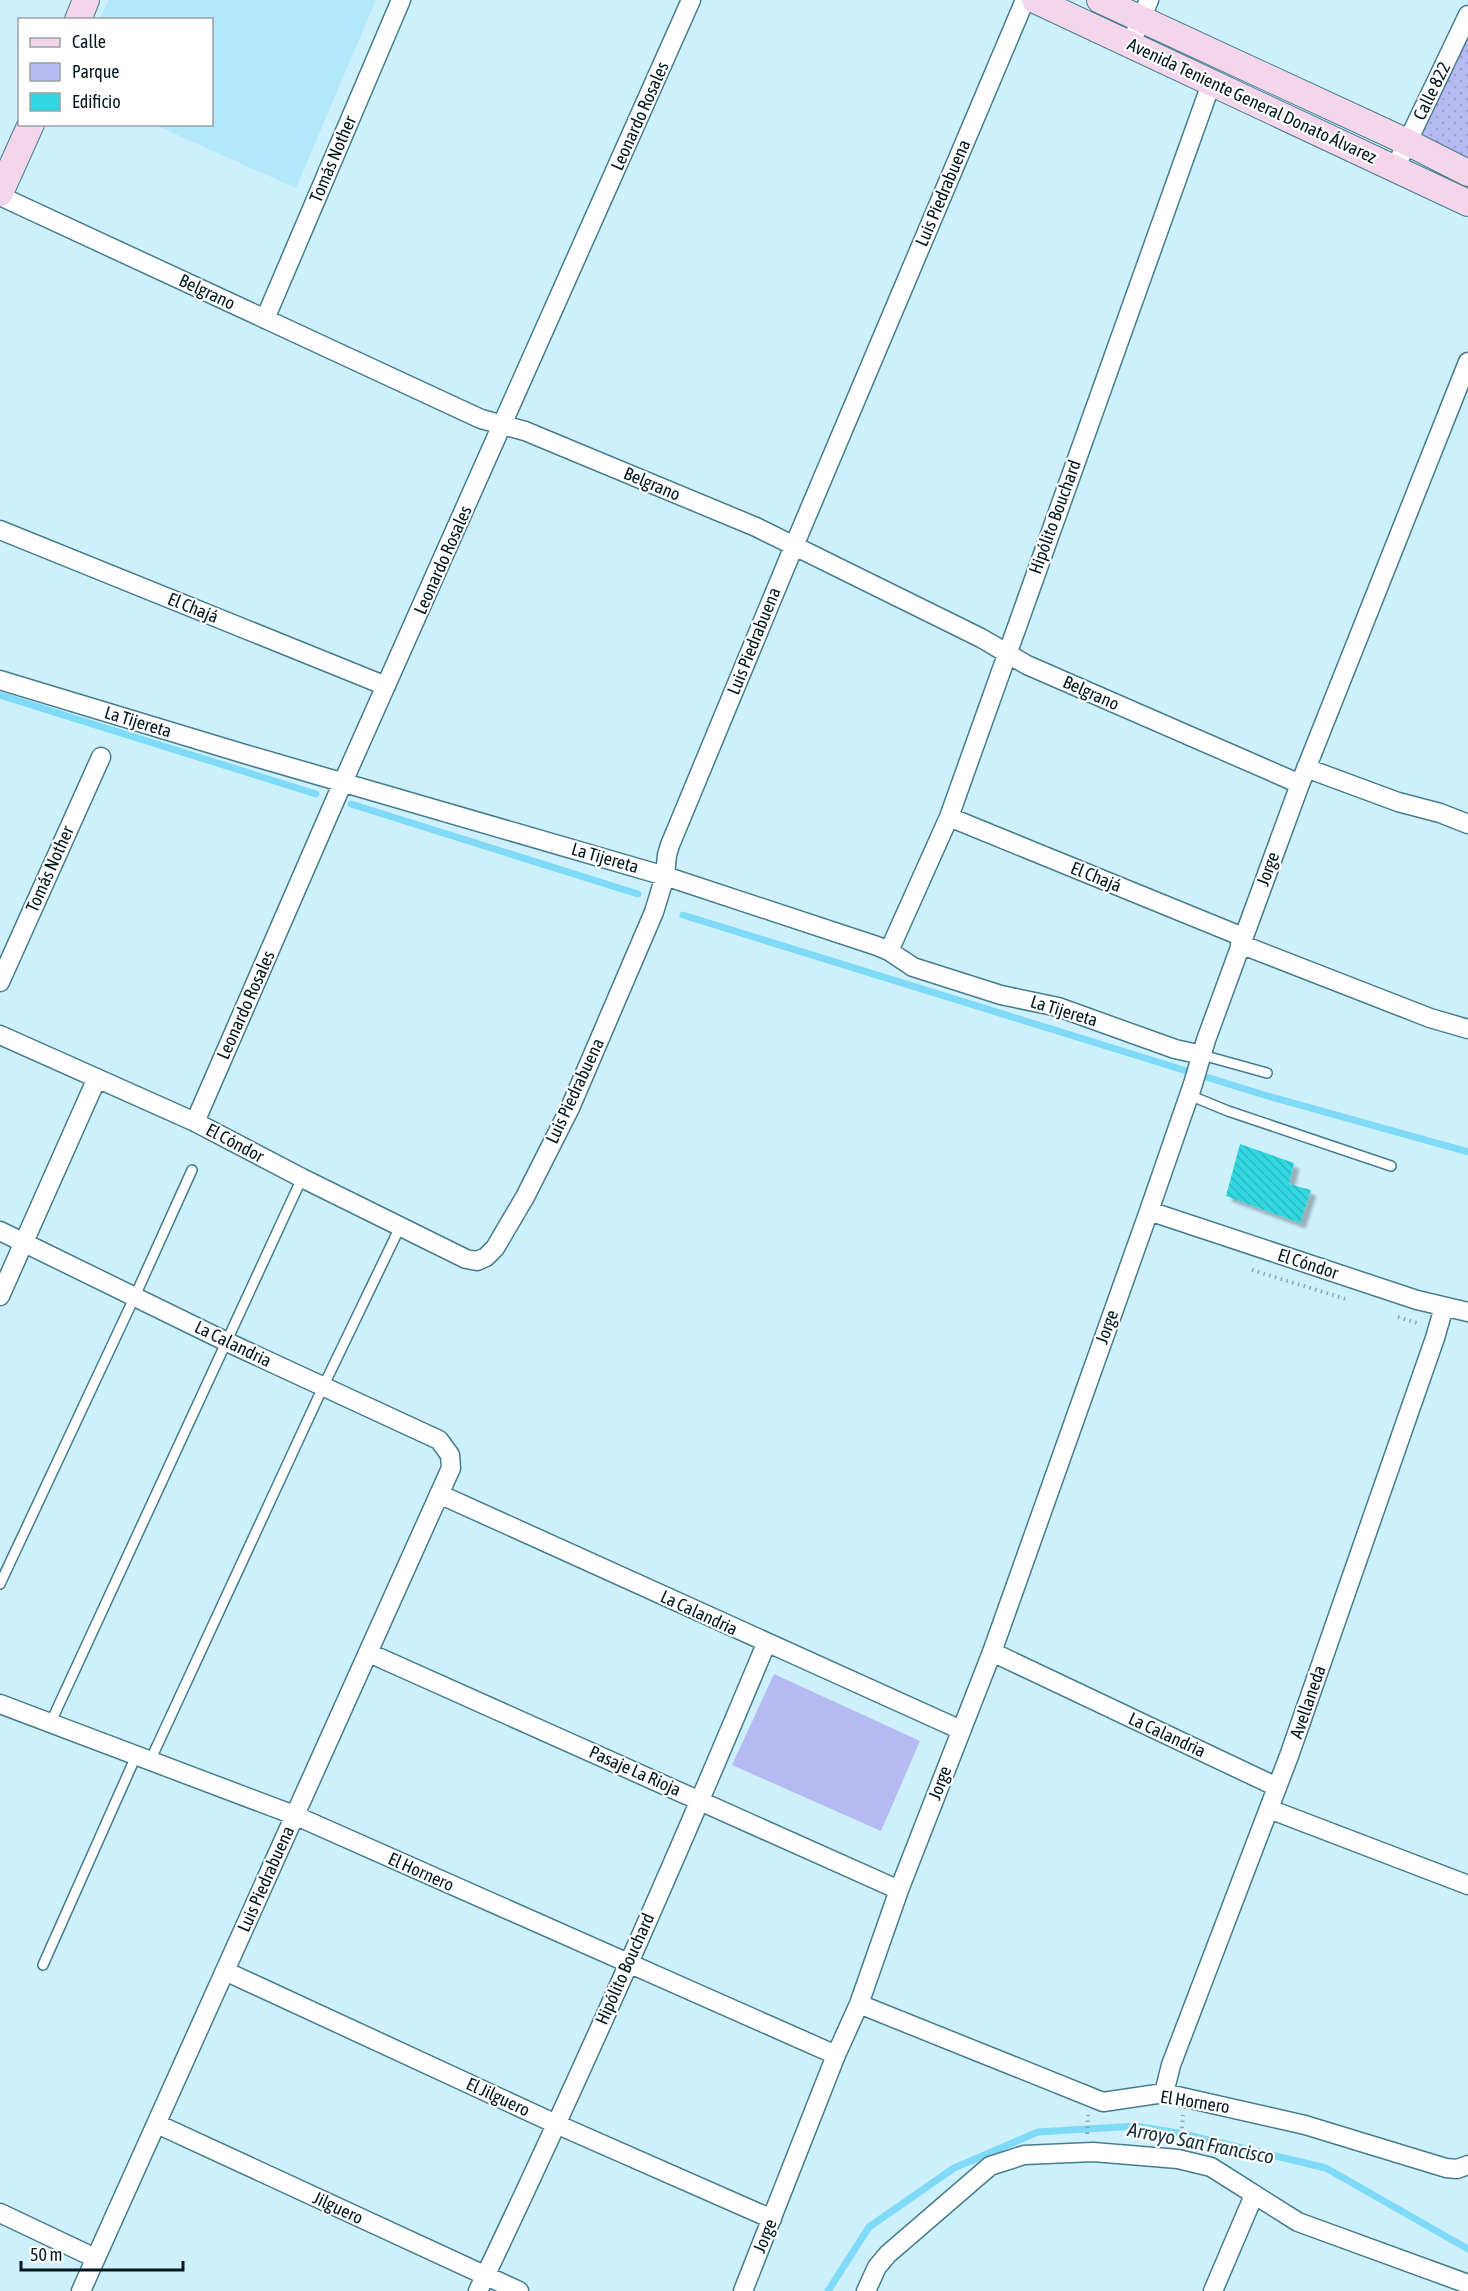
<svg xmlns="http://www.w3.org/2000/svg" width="1468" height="2291" viewBox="0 0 1468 2291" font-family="'Asap Condensed',sans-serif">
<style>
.built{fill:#b3e8fa}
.green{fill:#b6baf3}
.park{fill:url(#park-dots)}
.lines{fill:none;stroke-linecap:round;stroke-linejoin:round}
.stream{stroke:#7fdaf7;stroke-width:7}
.building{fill:url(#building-back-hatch);filter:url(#shadow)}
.lane-casing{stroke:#457d8f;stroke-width:12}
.street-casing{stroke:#457d8f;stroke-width:21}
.secondary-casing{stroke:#457d8f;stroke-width:28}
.path{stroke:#88a6b0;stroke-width:4;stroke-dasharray:1.5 4.5;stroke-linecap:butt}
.lane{stroke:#fff;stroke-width:9}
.street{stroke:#fff;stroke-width:18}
.secondary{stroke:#f4d5ea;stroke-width:26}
.labels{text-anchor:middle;stroke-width:4.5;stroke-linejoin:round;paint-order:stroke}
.street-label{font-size:18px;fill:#02181f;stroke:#fff}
.water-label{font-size:20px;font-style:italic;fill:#15313a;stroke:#fff}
</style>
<defs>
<pattern id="park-dots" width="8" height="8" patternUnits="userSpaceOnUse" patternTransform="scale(1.5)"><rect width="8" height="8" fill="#b6baf3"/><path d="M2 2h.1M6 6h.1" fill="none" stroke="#9b9fd0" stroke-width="1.8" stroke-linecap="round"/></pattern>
<pattern id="building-back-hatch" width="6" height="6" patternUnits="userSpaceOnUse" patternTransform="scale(1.5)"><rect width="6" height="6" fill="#31d7e0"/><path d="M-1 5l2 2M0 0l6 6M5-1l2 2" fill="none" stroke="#2ab8c0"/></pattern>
<filter id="shadow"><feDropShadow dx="5.5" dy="5.5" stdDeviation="1.5" flood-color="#0004"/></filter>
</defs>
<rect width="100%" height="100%" fill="#cef0fc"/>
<path class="built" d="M109,0H376L296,188L155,125L212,124V20L100,19Z"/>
<path class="green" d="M774,1674L920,1741L881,1831L732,1765Z"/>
<path class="park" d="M1468,37V160L1422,136Z"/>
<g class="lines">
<path class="stream" d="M0,695L316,794
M351,804L638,894
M683,915L1261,1094L1468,1152
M828,2291L869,2227L954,2168L1038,2132L1136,2126L1184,2134L1326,2168L1468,2249"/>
</g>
<path class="building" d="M1240,1144L1294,1163L1289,1184L1311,1190L1300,1223L1226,1196Z"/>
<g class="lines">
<defs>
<path id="lane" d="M1202,1055L1267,1073
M1189,1095L1228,1111L1391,1166
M0,1584L135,1296L192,1170
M50,1724L302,1178
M150,1761L323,1387L400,1227
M43,1965L136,1756"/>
<path id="street" d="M1131,43L1149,0
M1395,168L1468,15
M0,196L481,419L525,431L756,527L981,638L1027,665L1300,784
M265,319L401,0
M0,530L386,686
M0,680L248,755L665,876L877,946L889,951L913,967L1001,995L1058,1007L1175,1049L1202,1055
M1306,768L1398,802L1440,813L1468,824
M949,817L1243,937
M1240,944L1430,1018L1468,1029
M889,951L949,817L1212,81
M0,982L101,757
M0,1035L195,1122L302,1178L466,1259L477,1261L486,1257L495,1248L525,1197L570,1108L654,912L665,876L667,855L670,845L794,546L1025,0
M195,1122L343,782L691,0
M1149,1211L1417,1300L1468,1312
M0,1231L227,1342L439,1440L450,1455L451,1468L81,2291
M0,1296L97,1078
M439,1494L961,1730
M992,1652L1277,1787
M369,1653L899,1890
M0,1704L294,1815L836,2055
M1269,1809L1468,1885
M225,1971L556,2124L772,2219
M859,2004L1103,2102L1164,2093L1305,2125L1446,2168L1457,2169L1468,2165
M1164,2093L1171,2065L1289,1756L1435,1338L1444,1307
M157,2124L519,2291
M0,2213L95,2258
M478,2291C580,2078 675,1862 766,1644
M743,2291L836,2055L859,2004L899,1890L992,1652L1149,1211L1193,1084L1206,1040L1300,784L1468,362
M866,2291L877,2267L888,2254L990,2166L1024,2155L1093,2152L1178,2159L1211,2167L1298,2222L1468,2284
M1213,2291L1254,2195"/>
<path id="secondary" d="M1035,0L1468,203
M1100,0L1407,142L1468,173
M78,20L86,0
M0,193L31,124"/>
</defs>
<use href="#lane" class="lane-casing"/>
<use href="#street" class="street-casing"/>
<use href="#secondary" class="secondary-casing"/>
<path class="path" d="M1252,1270L1346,1299
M1398,1317L1420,1324
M1087,2134L1088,2115
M1181,2140L1183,2115"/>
<use href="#lane" class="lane"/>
<use href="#street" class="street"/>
<use href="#secondary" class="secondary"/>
</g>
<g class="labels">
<g class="street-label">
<text transform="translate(1432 91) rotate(-64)" y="6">Calle 822</text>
<text transform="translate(1252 101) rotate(25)" y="6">Avenida Teniente General Donato Álvarez</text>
<text transform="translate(640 116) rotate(-66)" y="6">Leonardo Rosales</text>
<text transform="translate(333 159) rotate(-67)" y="6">Tomás Nother</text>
<text transform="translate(943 193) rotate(-67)" y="6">Luis Piedrabuena</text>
<text transform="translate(207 292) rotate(25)" y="6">Belgrano</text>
<text transform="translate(652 484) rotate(23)" y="6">Belgrano</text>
<text transform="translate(1055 517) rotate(-70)" y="6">Hipólito Bouchard</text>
<text transform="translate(443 560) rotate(-66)" y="6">Leonardo Rosales</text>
<text transform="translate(193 608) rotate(22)" y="6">El Chajá</text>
<text transform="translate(754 641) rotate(-68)" y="6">Luis Piedrabuena</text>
<text transform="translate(1091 693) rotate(24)" y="6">Belgrano</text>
<text transform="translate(138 722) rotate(17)" y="6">La Tijereta</text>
<text transform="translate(605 858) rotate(16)" y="6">La Tijereta</text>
<text transform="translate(50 869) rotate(-66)" y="6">Tomás Nother</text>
<text transform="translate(1268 869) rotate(-70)" y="6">Jorge</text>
<text transform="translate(1096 877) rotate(22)" y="6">El Chajá</text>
<text transform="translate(246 1005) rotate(-66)" y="6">Leonardo Rosales</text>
<text transform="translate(1064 1011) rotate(17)" y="6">La Tijereta</text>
<text transform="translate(575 1091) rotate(-65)" y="6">Luis Piedrabuena</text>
<text transform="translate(235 1143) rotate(28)" y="6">El Cóndor</text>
<text transform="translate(1308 1264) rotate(18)" y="6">El Cóndor</text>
<text transform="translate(1107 1327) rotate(-70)" y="6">Jorge</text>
<text transform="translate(233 1344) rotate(26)" y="6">La Calandria</text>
<text transform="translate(699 1613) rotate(25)" y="6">La Calandria</text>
<text transform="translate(1308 1702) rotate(-71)" y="6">Avellaneda</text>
<text transform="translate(1167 1735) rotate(25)" y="6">La Calandria</text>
<text transform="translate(635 1771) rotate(24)" y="6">Pasaje La Rioja</text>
<text transform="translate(940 1783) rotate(-69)" y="6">Jorge</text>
<text transform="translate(421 1872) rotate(24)" y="6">El Hornero</text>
<text transform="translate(266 1879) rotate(-66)" y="6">Luis Piedrabuena</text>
<text transform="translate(625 1969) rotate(-66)" y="6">Hipólito Bouchard</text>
<text transform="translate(498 2097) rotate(25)" y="6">El Jilguero</text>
<text transform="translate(1195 2102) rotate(9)" y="6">El Hornero</text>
<text transform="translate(338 2208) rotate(25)" y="6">Jilguero</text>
<text transform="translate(765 2236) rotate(-68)" y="6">Jorge</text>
</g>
<g class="water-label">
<text transform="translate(1201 2143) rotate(11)" y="7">Arroyo San Francisco</text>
</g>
</g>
<rect x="18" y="18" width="195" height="108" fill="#ffffff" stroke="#9aa3a5" stroke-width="1.5"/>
<rect x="30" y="38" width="30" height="9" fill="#f4d5ea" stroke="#9aa3a5" stroke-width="1.5"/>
<text x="72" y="48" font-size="18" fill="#02181f">Calle</text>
<rect x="30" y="63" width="30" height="18" fill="#b6baf3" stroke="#9aa3a5" stroke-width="1.5"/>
<text x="72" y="78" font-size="18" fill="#02181f">Parque</text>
<rect x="30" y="93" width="30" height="18" fill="#31d7e0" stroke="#9aa3a5" stroke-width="1.5"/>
<text x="72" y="108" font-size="18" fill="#02181f">Edificio</text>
<path d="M21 2261v9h162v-9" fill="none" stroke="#02181f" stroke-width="3"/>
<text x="30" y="2261" font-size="18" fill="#02181f" stroke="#ffffff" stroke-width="4.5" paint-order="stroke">50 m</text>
</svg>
